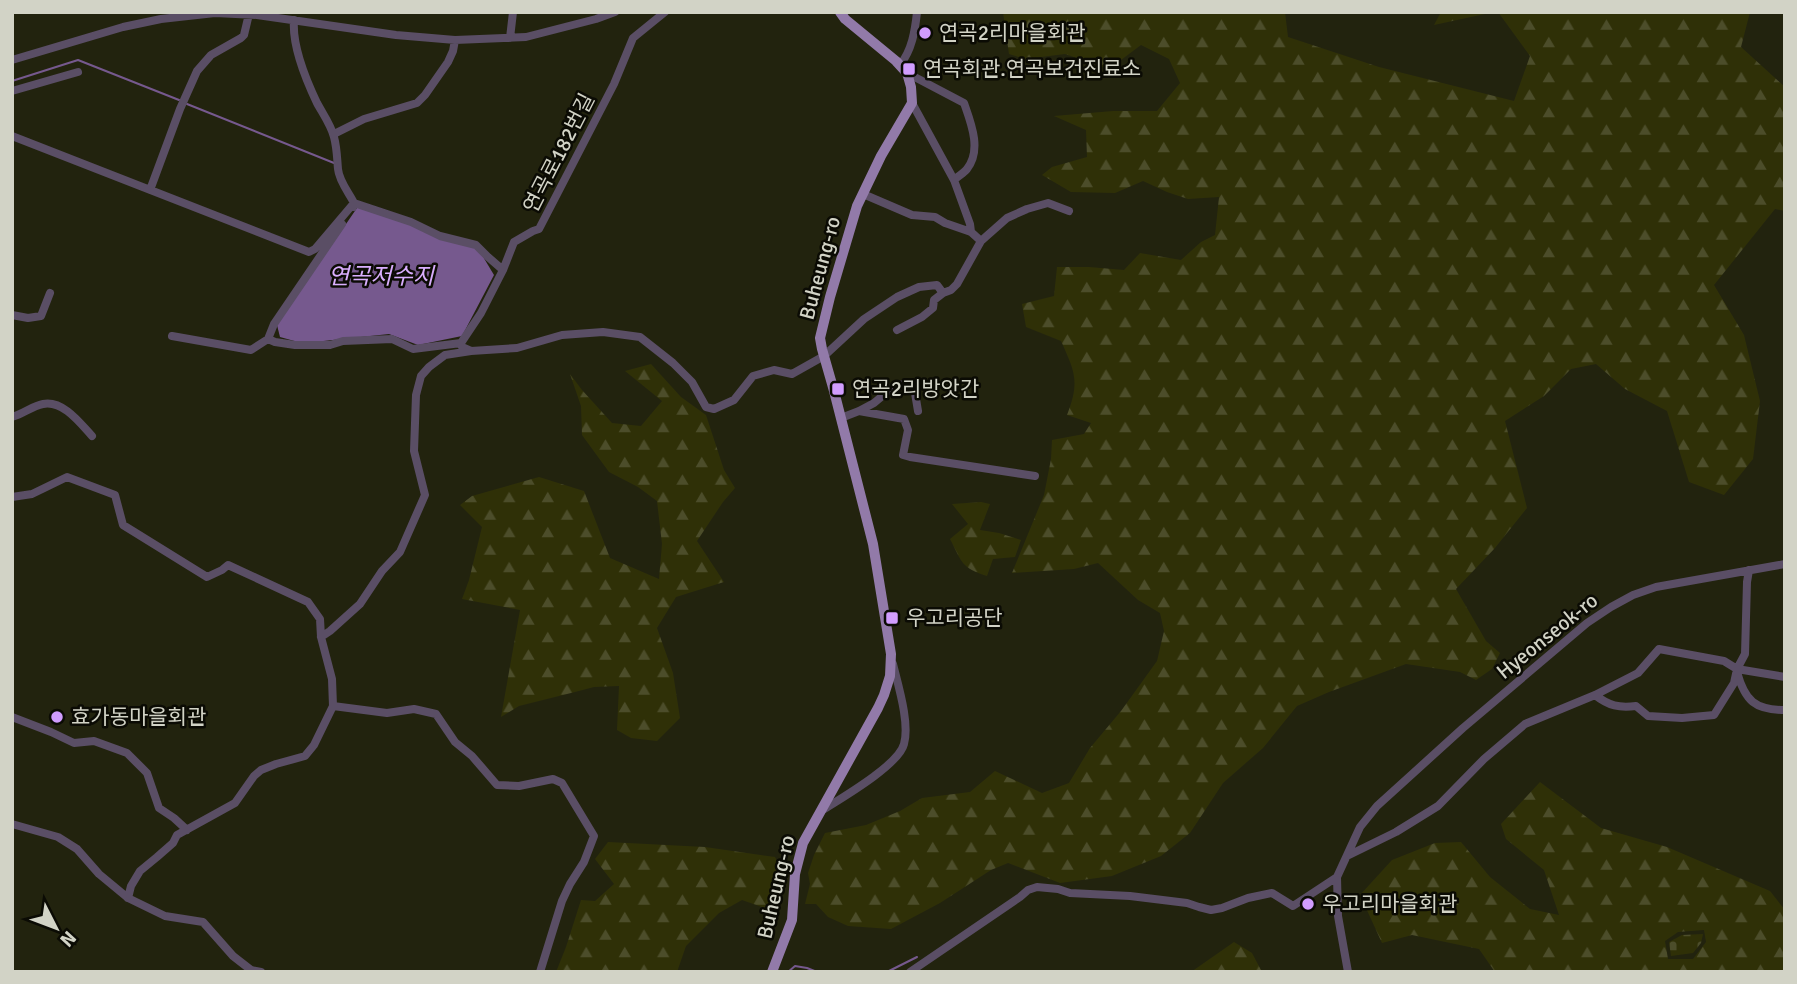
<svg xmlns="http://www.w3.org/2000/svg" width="1797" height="984" viewBox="0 0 1797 984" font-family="Signika,'Noto Sans KR',sans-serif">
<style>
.forest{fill:url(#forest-firs);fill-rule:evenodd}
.cemetery{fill:url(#cemetery-stones)}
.water{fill:#76598e}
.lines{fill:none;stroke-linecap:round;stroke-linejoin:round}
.stream{stroke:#76598e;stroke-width:2}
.minor{stroke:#5a4e65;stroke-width:8}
.major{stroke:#927aa9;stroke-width:10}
.poi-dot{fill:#d19dfe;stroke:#0b0b04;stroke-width:2.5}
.labels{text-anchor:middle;stroke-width:5;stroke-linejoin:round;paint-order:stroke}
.poi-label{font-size:21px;fill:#d2d3c6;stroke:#0b0b04;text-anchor:start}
.street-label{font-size:21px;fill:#d2d3c6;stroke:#0b0b04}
.water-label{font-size:23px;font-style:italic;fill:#d9aefe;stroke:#0b0b04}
</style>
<defs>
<pattern id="forest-firs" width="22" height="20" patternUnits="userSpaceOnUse" patternTransform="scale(1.75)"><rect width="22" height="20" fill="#2f3007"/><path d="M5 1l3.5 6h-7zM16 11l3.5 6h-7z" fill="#4c4d2a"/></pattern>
<pattern id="cemetery-stones" width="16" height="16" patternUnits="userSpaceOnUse" patternTransform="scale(1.75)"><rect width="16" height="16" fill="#2f3007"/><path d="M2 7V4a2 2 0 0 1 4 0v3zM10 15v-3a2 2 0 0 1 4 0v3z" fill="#4c4d2a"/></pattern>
</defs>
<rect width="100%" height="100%" fill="#22230e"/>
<path class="forest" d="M1003,12H1285L1288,37L1379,67L1514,101L1530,56L1498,12H1750L1741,47L1785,87V211L1775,209L1714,285L1744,335L1760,401L1753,459L1724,495L1689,482L1667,411L1625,389L1596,364L1571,369L1544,396L1505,421L1527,508L1495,548L1456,589L1486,641L1500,653L1492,669L1476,680L1460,672L1406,664L1329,692L1297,706L1263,748L1223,783L1190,833L1161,856L1112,876L1060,883L1008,863L991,870L940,903L891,929L848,926L828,917L816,904H805L810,884L808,873L814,855L825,833L866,825L900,811L922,798L970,792L995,771L1042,793L1069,783L1090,748L1121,711L1157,661L1164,631L1160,613L1138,600L1098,563L1074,569L1012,573L1044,495L1051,459L1052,440L1084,434L1091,423L1067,415C1080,382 1075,372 1061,341L1026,327L1022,304L1054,296L1057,267H1089L1124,270L1140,253L1181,260L1201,242L1215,235L1219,197L1188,199L1167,192L1143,181L1115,193L1071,192L1042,175L1052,167L1087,157L1086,130L1054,116L1113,111H1157L1180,83L1169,59L1141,45L1109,69L1065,54L1025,59L1009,54Z
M1441,12H1494L1434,25Z
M651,364L681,397L706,415L724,470L735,488L723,502L697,541L724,582L676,597L657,628L673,673L680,718L657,741L631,738L617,730L619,686L594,687L575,692L519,706L501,717L520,610L462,599L469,580L482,527L460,505L472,496L539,477L584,491L610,558L659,579L662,544L657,501L638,487L609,472L582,435L581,406L570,374L582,390L612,423L641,426L662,401L625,371Z
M981,502L990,504L980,530L999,533L1021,540L1015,557L993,559L987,576C961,568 962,562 950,539L968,524L952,504Z
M1540,782L1601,828L1667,847L1770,891L1785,910V972H1495L1479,949L1412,935L1382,943L1360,895L1392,860L1435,843L1461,842L1490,877L1530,909L1559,915L1544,870L1506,839L1501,824ZM1704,930L1706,942L1693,959H1668L1665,941L1678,932Z
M608,842L705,847L775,857L785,876L776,893L765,908L742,900L719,913L686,946L677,972H556L566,947L581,900L595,901L614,884L595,859Z
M1234,942L1252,953L1262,972H1191Z"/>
<path class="cemetery" d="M1703,934L1701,943L1693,953L1671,956L1669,942L1682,935Z"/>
<path class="water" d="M359,205L476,245L494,275L462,336L418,345L389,334L314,342H298L280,337L277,325Z"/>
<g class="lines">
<path class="stream" d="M12,81L78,60L179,100
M187,104L334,163
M788,972L795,966L807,968L817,972
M887,972L917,957"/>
<path class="minor" d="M294,20C292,45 306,80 317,103C323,114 331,125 334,137C337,148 337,158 338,169C339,181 349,193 354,203L353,207
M510,38L513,12
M12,60L123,27L161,19L215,13L257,15L396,35L455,40L526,37L596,19L615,12
M900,65C912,50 915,31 917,12
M907,73L964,103C971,123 982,150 967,169C964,173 958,176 954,180
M12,91L78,72
M912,103L954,180L970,224L971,232
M334,134L364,119L417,103L425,95L448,62L453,51L455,40
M12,136L309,252L315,249L354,203L411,222L440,236L476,245L488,257L503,270
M150,190L180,109L197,71L211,55L241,38L244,35L249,14
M863,194L912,215L935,217L945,223L971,232L981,241
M12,315L28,318L41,316L50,293
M897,330L922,317L933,308L934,300L943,293L951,290L957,284L981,241L1007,218L1027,209L1048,203L1069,211
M172,336L251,350L268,339L274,324L342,224
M268,339L275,342L295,345H330L343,341L392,339L413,349L461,343L481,313L503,270L514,242L533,231L539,229L614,84L633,38L665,12
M461,343L462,347L471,351L517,348L562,335L603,332L640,337L673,363L692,382L706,407L714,409L734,400L753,376L774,370L792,374L824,356L864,319L897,297L919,287L937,285L943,293
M859,411L904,419L908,430L903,455L910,457L1035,476
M12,417C23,414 32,406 43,404C63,400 80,423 92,436
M841,418L859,411L874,403L893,387L910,382L914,387L918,411
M12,497L32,494L67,477L115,495L123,525L207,577L222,570L228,565L308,602L320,619L321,637L332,679L333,706L387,713L414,709L436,714L455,742L472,756L497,785L519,786L553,779L562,783L594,836L584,862L570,884L562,901L540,972
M321,637L330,631L360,604L382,571L400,552L425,495L414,451L416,395L421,376L429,367L445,355L471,351
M1737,672C1745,701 1755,710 1785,710
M1595,695C1609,706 1619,708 1636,706L1648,716L1682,718L1714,715L1734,683L1737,669L1745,654L1747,582L1749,570
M12,717L51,732L74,743L94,741L127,753L147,773L159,808L174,818L187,830
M821,811C840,799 899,765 904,744C910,723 898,685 893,664
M12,824L58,837L77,849L99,874L128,898L165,916L203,922L233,956L251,970L261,972
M1347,856L1396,832L1438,806L1484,759L1525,724L1595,695L1638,673L1659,649L1724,661L1737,669L1785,677
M128,898L131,886L140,871L157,857L173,843L177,835L235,803L254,776L261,770L276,764L305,756L314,745L333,706
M910,972L1020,897L1028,890L1037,887L1058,889L1070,893L1130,896L1187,903L1199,907L1211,910L1222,908L1248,898L1272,893L1293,906L1337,877
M1348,972L1338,916L1337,877L1360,827L1377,806L1463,728L1587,623L1611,607L1633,595L1656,587L1785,564"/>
<path class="major" d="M772,972L792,920L795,874L803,843L878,708L884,695L890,676L891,654L873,544L834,391L822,349L820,338L830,297L857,206L881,156L912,103L911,87L907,73L896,61L845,19L840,12"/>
</g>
<g class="poi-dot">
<circle cx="925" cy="33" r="7"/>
<rect x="902" y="62" width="14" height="14" rx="3.5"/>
<rect x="831" y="382" width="14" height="14" rx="3.5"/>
<rect x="885" y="611" width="14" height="14" rx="3.5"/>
<circle cx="57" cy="717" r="7"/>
<circle cx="1308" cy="904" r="7"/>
</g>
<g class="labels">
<g class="poi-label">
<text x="939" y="40">연곡2리마을회관</text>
<text x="923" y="76">연곡회관.연곡보건진료소</text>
<text x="852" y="396">연곡2리방앗간</text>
<text x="906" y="625">우고리공단</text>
<text x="71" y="724">효가동마을회관</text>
<text x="1322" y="911">우고리마을회관</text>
</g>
<g class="street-label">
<text transform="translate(559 153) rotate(-63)" y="7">연곡로182번길</text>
<text transform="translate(820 268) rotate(-75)" y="7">Buheung-ro</text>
<text transform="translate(1547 636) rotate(-39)" y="7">Hyeonseok-ro</text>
<text transform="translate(776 887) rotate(-77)" y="7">Buheung-ro</text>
</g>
<g class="water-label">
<text x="381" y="284">연곡저수지</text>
</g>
</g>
<rect width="1797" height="984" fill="none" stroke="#d2d3c6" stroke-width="28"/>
<g transform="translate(56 928) rotate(132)" stroke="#0b0b04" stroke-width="5" paint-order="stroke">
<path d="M0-5L12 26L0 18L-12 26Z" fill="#d2d3c6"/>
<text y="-10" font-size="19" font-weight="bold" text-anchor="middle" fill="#d2d3c6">N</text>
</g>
</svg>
